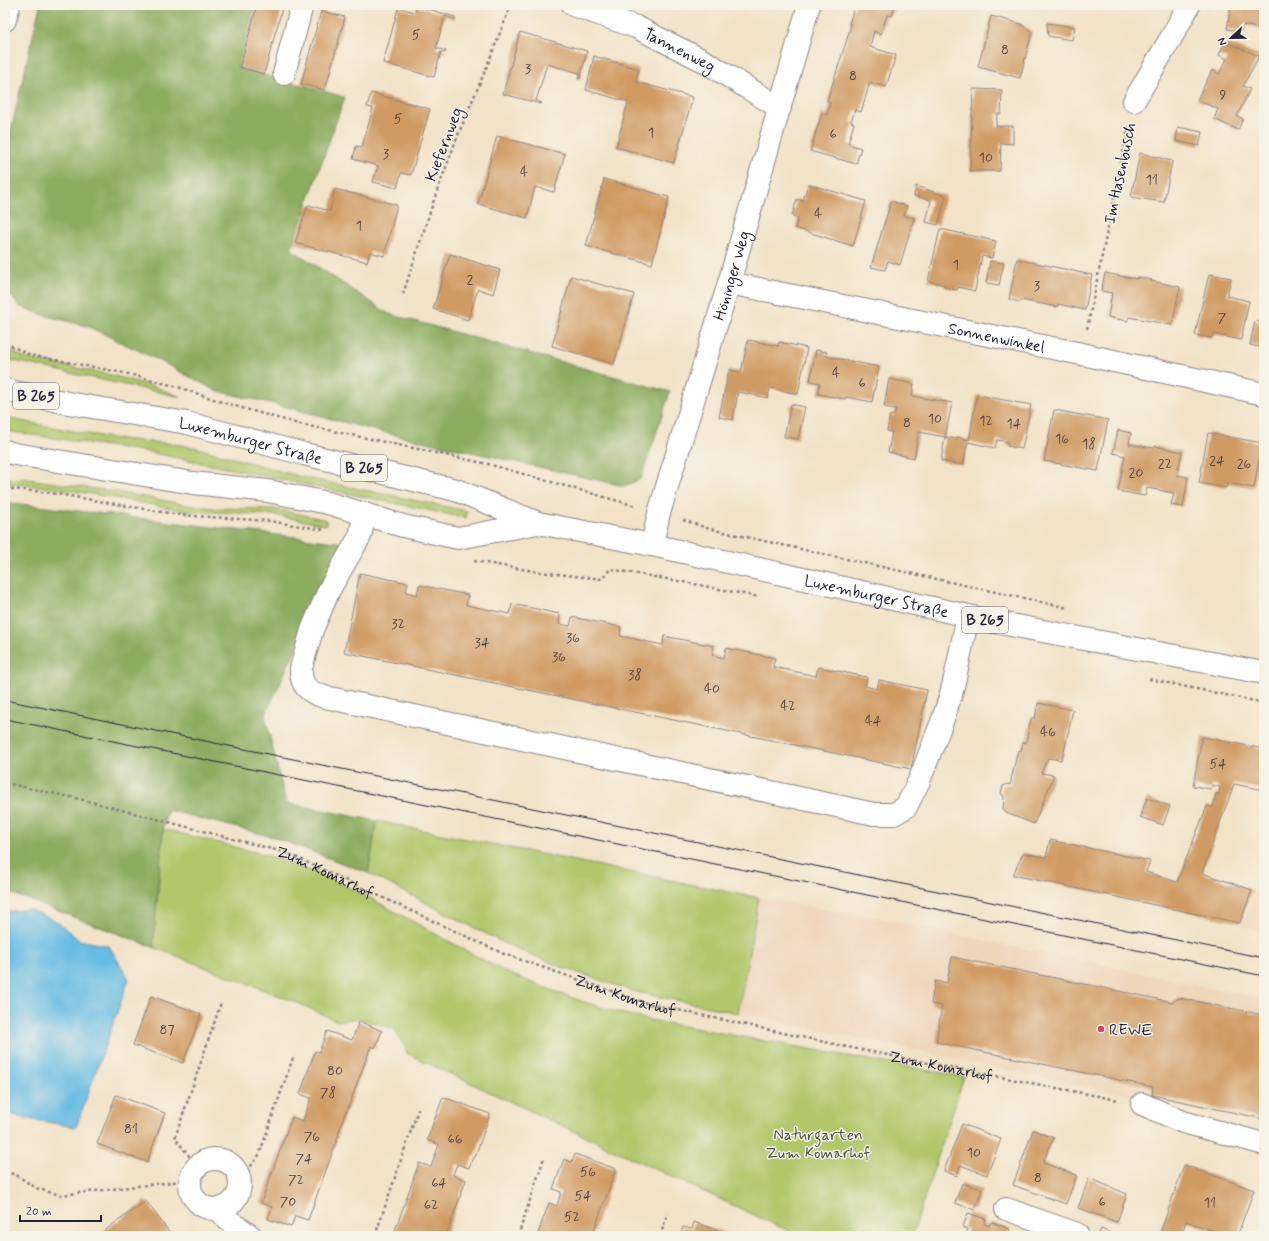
<svg xmlns="http://www.w3.org/2000/svg" width="1269" height="1241" viewBox="0 0 1269 1241" font-family="Mynerve,sans-serif">
<style>
.built{fill:#efd6bb}
.green{fill:#b1c76b;stroke:#6a7453}
.forest{fill:#8cac5f;stroke:#57674d}
.water{fill:#67bce3;stroke:#446f8f}
.building{fill:#d09b64}
.lines{fill:none;stroke-linecap:round;stroke-linejoin:round}
.minor-casing{stroke:#8a8282;stroke-width:24}
.major-casing{stroke:#8a8282;stroke-width:24}
.highway-casing{stroke:#8a8282;stroke-width:24}
.path{stroke:#8a8282;stroke-width:2.5;stroke-dasharray:3 3;stroke-linecap:butt}
.minor{stroke:#fff;stroke-width:22}
.major{stroke:#fff;stroke-width:22}
.highway{stroke:#fff;stroke-width:22}
.tram{stroke:#22223b;stroke-width:1}
.poi-dot{fill:#d1495b;stroke:#f7f3e8;stroke-width:1.5}
.labels{text-anchor:middle;stroke-width:3;stroke-linejoin:round;paint-order:stroke}
.number-label{font-size:14px;fill:#4e4045}
.shield{fill:#f7f3e8;stroke:#62616f;stroke-width:1}
.shield-label{font-size:15px;font-weight:bold;fill:#22223b}
.street-label{font-size:16px;fill:#22223b;stroke:#f7f3e8}
.poi-label{font-size:16px;fill:#22223b;stroke:#f7f3e8;text-anchor:start}
.park-label{font-size:16px;fill:#4d5449;stroke:#f7f3e8}
</style>
<rect width="100%" height="100%" fill="#f7f3e8"/>
<filter id="ink" filterUnits="userSpaceOnUse"><feTurbulence type="fractalNoise" baseFrequency=".025" numOctaves="2"/><feDisplacementMap in="SourceGraphic" scale="8" xChannelSelector="R" yChannelSelector="G"/><feConvolveMatrix kernelMatrix="1 2 1 2 8 2 1 2 1" color-interpolation-filters="sRGB"/></filter>
<filter id="wash" filterUnits="userSpaceOnUse"><feTurbulence type="fractalNoise" baseFrequency=".012" numOctaves="4" result="noise"/><feDisplacementMap in="SourceGraphic" scale="16" xChannelSelector="R" yChannelSelector="G"/><feGaussianBlur stdDeviation="0.9" result="paint"/><feColorMatrix in="noise" values="0 0 0 0 0 0 0 0 0 0 0 0 0 0 0 0 0 1.4 0 .05"/><feComposite in="paint" operator="in"/></filter>
<g filter="url(#wash)">
<rect width="100%" height="100%" fill="#f2e3c8"/>
<path class="built" d="M1264,864V931L1242,926Z
M759,898L878,918L1264,999V1124L738,1013Z"/>
<path class="green" d="M5,348L24,358L102,373L153,386L181,397L5,359Z
M5,418L110,438L174,444L198,448L301,477L467,511L466,518L149,452L5,431Z
M21,478L116,492L188,505L214,508L275,509L327,520L326,525L274,515L188,511L63,489L17,484L5,485V479Z
M377,821L759,898L738,1013L632,991L561,967L504,943L368,873Z
M163,829L270,856L311,871L359,892L507,973L564,995L602,1008L644,1019L964,1077L912,1236H799L408,1054L395,1029L358,1018L337,1021L298,1003L153,947Z"/>
<path class="forest" d="M40,5H255L238,68L345,97L291,249L389,314L670,392L641,479L624,486L377,431L275,404L216,391L162,362L87,326L47,316L19,306L5,287V156Z
M5,502L344,543L265,716L286,803L377,821L368,873L273,837L167,810L163,829L153,947L5,891Z"/>
<path class="water" d="M28,909L56,921L79,940L109,946L129,979L76,1127L23,1118L5,1112V912Z"/>
<g id="blocks">
<path class="building" d="M257,5H283L264,74L240,67Z
M399,5H401L400,8L415,12L417,6L455,17V19L445,16L436,48L446,51L445,53L441,52L434,77L383,63Z
M855,5H895L892,16L887,15L881,34L874,31L870,47L896,55L886,87L870,82L861,112L855,110L851,122L854,123L848,144L861,148L856,164L810,151L822,113L827,115L830,103L827,101L847,39L851,24H849Z
M1231,5H1264V23L1263,29L1243,25L1241,31L1227,29Z
M321,11L345,17L325,90L301,84Z
M991,16L1021,24L1032,32L1020,78L978,67Z
M1047,23L1075,27L1072,40L1048,36Z
M520,32L587,51L580,79H578L580,73L547,64L536,101L542,103L541,104L503,94Z
M1225,42L1259,56L1243,86L1250,89L1237,116L1243,119L1238,130L1214,119L1218,109L1197,100L1212,70L1219,74L1227,59L1219,55Z
M594,56L639,69L636,82L693,97L674,163L616,147L628,102L586,90Z
M973,89L1002,90L1001,114H997L996,126H1013V144L1001,143L1000,171H970Z
M371,93L430,109L411,175L401,173L397,188L373,182L378,166L353,159L356,146L362,147L373,108L367,107Z
M1178,127L1202,132L1199,146L1176,141Z
M497,136L565,154L554,192L535,187L527,218L478,204Z
M1140,153L1172,161L1164,202L1131,197Z
M604,179L669,197L652,264L586,246Z
M808,184L866,201L853,246L795,228L798,218L792,216L797,199L803,201Z
M916,186L946,196L938,225L926,222L931,200L914,196Z
M335,189L397,205L384,256L370,252L367,262L295,243L308,205L330,211Z
M891,201L907,206L904,216L914,218L900,265L888,261L885,270L871,267Z
M940,229L996,241L992,258L982,256L975,291L958,287L957,290L944,287L945,285L928,281Z
M450,254L500,270L493,294L478,289L468,320L433,309Z
M1017,259L1092,275L1085,310L1058,304L1057,307L1021,300L1020,302L1009,299Z
M990,261L1004,263L999,285L986,283Z
M1105,273L1137,279V277L1152,280L1151,281L1156,282L1180,287L1172,325L1129,317L1127,321L1108,317L1112,293L1101,291Z
M1209,274L1231,278L1227,296L1249,301L1241,340L1213,334L1212,338L1195,335Z
M571,276L634,294L614,364L552,346Z
M1255,321L1264,323V348L1250,345Z
M748,340L778,346L779,342L807,348L798,394L770,388L768,398L738,392L733,420L719,417L729,370L741,372Z
M816,350L827,352L826,356L879,367L872,402L846,397L845,399L818,394L820,383L810,381Z
M889,379L914,384L912,396L952,403L945,437L919,432L914,458L888,452L892,432L887,431L890,415L894,416L896,409L884,407Z
M977,395L1031,405L1022,449L1007,446L1008,442L997,440L995,448L968,442L963,465L941,461L945,437L957,439V437L969,440Z
M791,404L805,407L798,439L784,437Z
M1054,410L1108,420L1098,471L1044,461Z
M1118,430L1131,433L1129,444L1154,448L1155,446L1182,452L1177,475L1188,477L1183,507L1171,505L1174,493L1147,488L1145,496L1118,491L1125,456L1113,453Z
M1208,433L1262,443L1254,488L1227,483L1226,488L1199,483Z
M360,573L408,583L406,592L417,595L419,585L468,595L466,605L510,614L512,604L560,614L559,624L570,626L572,617L621,627L620,636L639,640L663,645L664,636L714,646L712,655L724,658L726,648L775,658L773,667L816,676L818,667L867,677L865,686L877,689L879,680L927,690L911,769L344,652Z
M1038,703L1073,710L1064,752L1061,760L1048,758L1041,773L1054,775L1034,824L1006,813L1003,809L1004,797L1001,793L1003,786L1008,784L1010,785L1018,750L1021,751L1023,742L1026,743L1031,718H1035Z
M1202,737L1264,749V790L1234,784L1202,873L1252,890L1240,923L1013,875L1023,853L1046,857L1050,840L1150,861L1146,872L1177,882L1207,806L1213,807L1216,794H1219L1220,787L1212,785L1211,789L1193,786Z
M1147,798L1170,806L1163,825L1140,817Z
M952,957L1172,1002L1179,998L1264,1015V1119L1152,1095L1153,1087L936,1042L942,1006L931,1004L935,981L947,983Z
M151,996L201,1014L183,1063L133,1045Z
M359,1021L382,1031L375,1048L371,1046L347,1111H346L338,1134H339L308,1220L295,1216L291,1227L268,1219L272,1207L261,1203L292,1117L303,1121L311,1098L300,1094L315,1051L319,1052L327,1031L352,1040Z
M116,1095L165,1113L147,1162L97,1144Z
M443,1097L490,1114L475,1157H473L469,1168L457,1164L453,1175L466,1180L446,1236H393L419,1163L431,1167L435,1156L439,1144L427,1140Z
M962,1124L1001,1139L987,1175L960,1165L957,1176L944,1171Z
M1033,1130L1054,1138L1052,1143H1051L1043,1163L1077,1175L1066,1204L1013,1185Z
M575,1154L616,1169L592,1236H546L538,1233L549,1203L557,1206L561,1192L553,1189L564,1159L572,1162Z
M1184,1165L1254,1190L1237,1236H1229L1186,1221L1181,1236H1159Z
M1089,1178L1127,1194L1117,1222L1078,1208Z
M962,1183L982,1189L975,1210L955,1203Z
M146,1201L172,1236H107L104,1231Z
M968,1213L986,1219L984,1224L989,1226L991,1222L1010,1229L1007,1236H966L968,1229L963,1227Z
M694,1222L733,1236H680L683,1227L692,1229Z
M1101,1229L1118,1236H1098Z"/>
</g>
</g>
<g filter="url(#ink)">
<use href="#blocks" fill-opacity="0" stroke="#8a8282" stroke-width="1"/>
<g class="lines">
<defs>
<g id="minor">
<path id="s2" d="M573,5L636,27L704,61L780,108"/>
<path d="M284,74L302,5"/>
<path d="M1134,101L1175,31L1189,5"/>
<path id="s3" d="M729,283L1082,354L1264,394"/>
<path d="M365,514L360,536L329,590L312,630L301,668C300,686 309,693 325,697L874,814H894L906,807L919,781L943,719L951,694L955,678L968,616"/>
<path id="s4" d="M652,545L659,513L729,283L809,5"/>
<path d="M1142,1104L1183,1122L1264,1144"/>
<circle cx="215" cy="1184" r="25"/>
<path d="M219,1209L228,1220L251,1236"/>
<path d="M1006,1209L1077,1234"/>
</g>
<g id="major">
<path id="s5" d="M5,390L68,403L187,423L304,454L456,490L538,523L652,545L995,622L1264,673"/>
<path d="M5,451L15,454L193,483L268,491L328,503L403,526L458,538L538,523"/>
</g>
<path id="highway" d="M5,20L9,5"/>
</defs>
<use href="#minor" class="minor-casing"/>
<use href="#major" class="major-casing"/>
<use href="#highway" class="highway-casing"/>
<g class="path">
<path d="M403,294L436,194L458,135L485,71L511,5"/>
<path d="M1087,329L1129,124"/>
<path d="M5,343L30,355L129,374L175,386L225,403L295,423L488,464L636,506"/>
<path d="M5,490L14,489L51,493L180,515L270,521L324,530"/>
<path d="M683,520L710,529L1068,608"/>
<path d="M474,561L539,572L602,579L610,569L689,583L759,597"/>
<path d="M1149,679L1264,703"/>
<path id="s1" d="M5,783L80,799L287,853L504,954L646,1003L852,1048L1118,1100"/>
<path d="M197,1166L175,1138L221,1003"/>
<path d="M5,1171L18,1176L36,1188L52,1193L61,1195L190,1180"/>
<path d="M240,1181L259,1155L294,1055"/>
<path d="M375,1236L419,1107"/>
<path d="M518,1236L544,1158"/>
<path d="M660,1236L668,1213"/>
</g>
<use href="#minor" class="minor"/>
<use href="#major" class="major"/>
<use href="#highway" class="highway"/>
<path class="tram" d="M5,700L1264,958
M5,719L1264,976"/>
</g>
</g>
<circle class="poi-dot" cx="1101" cy="1029" r="4"/>
<g class="labels">
<g class="number-label">
<text x="416" y="39">5</text>
<text x="1005" y="54">8</text>
<text x="528" y="73">3</text>
<text x="853" y="80">8</text>
<text x="1223" y="99">9</text>
<text x="398" y="123">5</text>
<text x="651" y="137">1</text>
<text x="833" y="138">6</text>
<text x="386" y="158">3</text>
<text x="986" y="162">10</text>
<text x="524" y="176">4</text>
<text x="1152" y="184">11</text>
<text x="818" y="218">4</text>
<text x="359" y="230">1</text>
<text x="956" y="269">1</text>
<text x="470" y="284">2</text>
<text x="1037" y="290">3</text>
<text x="1222" y="322">7</text>
<text x="836" y="377">4</text>
<text x="862" y="387">6</text>
<text x="935" y="423">10</text>
<text x="986" y="425">12</text>
<text x="907" y="427">8</text>
<text x="1014" y="428">14</text>
<text x="1062" y="443">16</text>
<text x="1089" y="448">18</text>
<text x="1217" y="465">24</text>
<text x="1165" y="468">22</text>
<text x="1244" y="468">26</text>
<text x="1136" y="477">20</text>
<text x="398" y="628">32</text>
<text x="573" y="642">36</text>
<text x="482" y="647">34</text>
<text x="559" y="661">36</text>
<text x="635" y="679">38</text>
<text x="712" y="693">40</text>
<text x="788" y="710">42</text>
<text x="873" y="725">44</text>
<text x="1048" y="736">46</text>
<text x="1218" y="768">54</text>
<text x="167" y="1034">87</text>
<text x="335" y="1075">80</text>
<text x="328" y="1097">78</text>
<text x="131" y="1133">81</text>
<text x="312" y="1141">76</text>
<text x="455" y="1143">66</text>
<text x="974" y="1157">10</text>
<text x="304" y="1163">74</text>
<text x="588" y="1176">56</text>
<text x="1038" y="1182">8</text>
<text x="296" y="1184">72</text>
<text x="439" y="1187">64</text>
<text x="583" y="1200">54</text>
<text x="288" y="1206">70</text>
<text x="1102" y="1206">6</text>
<text x="1210" y="1207">11</text>
<text x="431" y="1209">62</text>
<text x="572" y="1221">52</text>
</g>
<g class="shield">
<rect x="13" y="383" width="46" height="26" rx="3"/>
<rect x="341" y="455" width="46" height="26" rx="3"/>
<rect x="962" y="607" width="46" height="26" rx="3"/>
</g>
<g class="shield-label">
<text x="36" y="401">B 265</text>
<text x="364" y="473">B 265</text>
<text x="985" y="625">B 265</text>
</g>
<g class="street-label">
<text dy="6" stroke="none"><textPath href="#s2" startOffset="116">Tannenweg</textPath></text>
<text transform="translate(443 144) rotate(-69)" y="6">Kiefernweg</text>
<text transform="translate(1119 173) rotate(-78)" y="6">Im Hasenbusch</text>
<text dy="6" stroke="none"><textPath href="#s4" startOffset="281">Höninger Weg</textPath></text>
<text dy="6" stroke="none"><textPath href="#s3" startOffset="273">Sonnenwinkel</textPath></text>
<text dy="6" stroke="none"><textPath href="#s5" startOffset="251">Luxemburger Straße</textPath></text>
<text dy="6" stroke="none"><textPath href="#s5" startOffset="897">Luxemburger Straße</textPath></text>
<text dy="6" stroke="none"><textPath href="#s1" startOffset="333">Zum Komarhof</textPath></text>
<text dy="6" stroke="none"><textPath href="#s1" startOffset="658">Zum Komarhof</textPath></text>
<text dy="6" stroke="none"><textPath href="#s1" startOffset="982">Zum Komarhof</textPath></text>
</g>
<g class="poi-label">
<text x="1109" y="1035">REWE</text>
</g>
<g class="park-label">
<text x="818" y="1140">Naturgarten<tspan x="818" dy="18">Zum Komarhof</tspan></text>
</g>
</g>
<rect width="1269" height="1241" fill="none" stroke="#f7f3e8" stroke-width="20"/>
<g transform="translate(1231 38) rotate(248)" stroke="#f7f3e8" stroke-width="3" paint-order="stroke">
<path d="M0-3L7 15L0 10L-7 15Z" fill="#22223b"/>
<text y="-6" font-size="11" font-weight="bold" text-anchor="middle" fill="#22223b">N</text>
</g>
<path d="M20 1215v6h81v-6" fill="none" stroke="#22223b" stroke-width="2"/>
<text x="26" y="1215" font-size="12" fill="#22223b" stroke="#f7f3e8" stroke-width="3" paint-order="stroke">20 m</text>
</svg>
